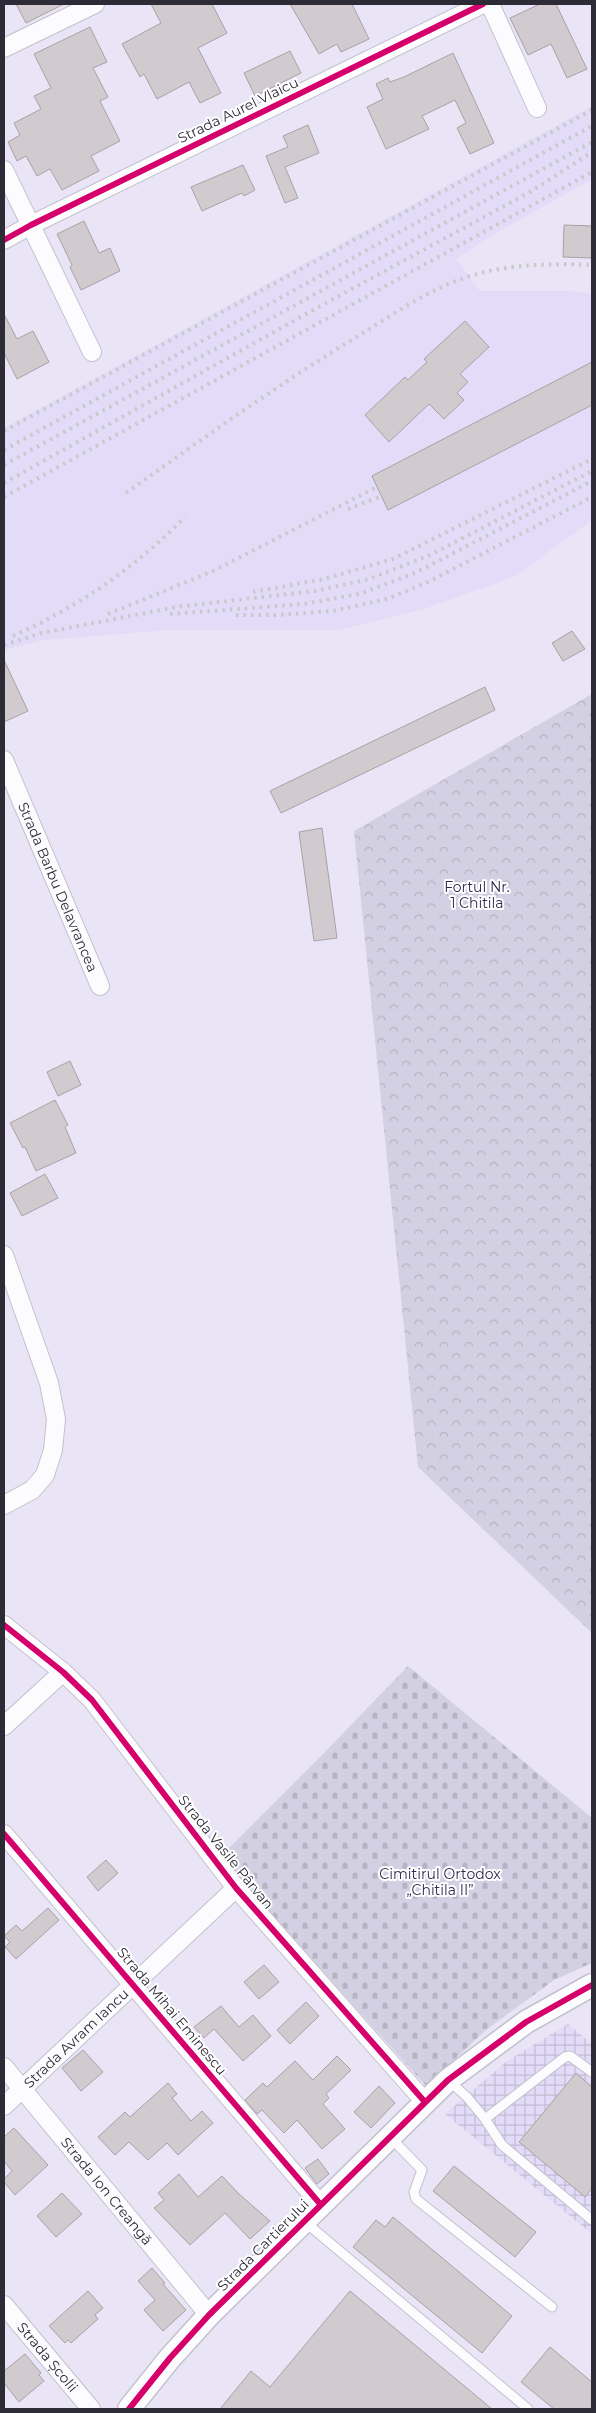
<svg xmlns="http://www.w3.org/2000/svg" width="596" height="2413" viewBox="0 0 596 2413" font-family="Montserrat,sans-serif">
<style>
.built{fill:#e2dcf8}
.industrial{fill:url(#industrial-grid)}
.forest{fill:url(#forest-crowns)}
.cemetery{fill:url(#cemetery-stones)}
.building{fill:#d1cacf;stroke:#a8a1a6}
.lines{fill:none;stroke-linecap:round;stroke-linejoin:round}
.service-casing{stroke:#c4c1cd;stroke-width:11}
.minor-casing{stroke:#c4c1cd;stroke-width:20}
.tertiary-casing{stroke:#c4c1cd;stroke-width:25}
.service{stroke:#fcfbfe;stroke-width:9}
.minor{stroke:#fcfbfe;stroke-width:18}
.tertiary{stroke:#fcfbfe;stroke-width:22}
.rail{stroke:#c9c8cc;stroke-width:4;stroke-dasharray:2.5 5;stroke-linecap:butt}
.cycleway-casing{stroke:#fff;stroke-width:9}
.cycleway{stroke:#d6006c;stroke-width:6}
.labels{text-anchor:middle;stroke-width:4;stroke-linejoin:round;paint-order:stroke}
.street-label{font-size:14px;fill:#2d2b35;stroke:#fff}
.park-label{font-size:14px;fill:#342853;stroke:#fff}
</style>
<defs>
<pattern id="industrial-grid" width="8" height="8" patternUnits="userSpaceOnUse" patternTransform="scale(1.25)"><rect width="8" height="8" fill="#e2dcf8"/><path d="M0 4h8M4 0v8" fill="none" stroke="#c2bdd5"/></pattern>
<pattern id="forest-crowns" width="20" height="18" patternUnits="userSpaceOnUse" patternTransform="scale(1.25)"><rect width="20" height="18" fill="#d4d0e3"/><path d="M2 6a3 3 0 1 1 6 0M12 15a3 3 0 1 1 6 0" fill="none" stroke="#b6b3c3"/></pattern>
<pattern id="cemetery-stones" width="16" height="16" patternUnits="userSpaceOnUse" patternTransform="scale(1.25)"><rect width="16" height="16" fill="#d4d0e3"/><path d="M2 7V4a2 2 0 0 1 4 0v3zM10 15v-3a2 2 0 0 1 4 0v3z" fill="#b6b3c3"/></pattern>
</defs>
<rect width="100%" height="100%" fill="#e9e5f6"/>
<path class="built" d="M592,106V179L491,236L456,259L480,291H570L592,294V520L516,576L421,610L338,630H170L43,640L4,650V428Z"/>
<path class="industrial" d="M568,2024L592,2044V2234L445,2114L507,2061Z"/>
<path class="forest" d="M592,694V1633L418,1467L354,831Z"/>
<path class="cemetery" d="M408,1666L592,1818V1963L554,1980L486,2030L426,2086L220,1857L324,1753Z"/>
<path class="building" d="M16,4H64L26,23Z
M151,4H212L227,33L198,48L221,93L200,103L189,82L157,99L144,74L140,77L122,44L161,23Z
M290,4H352L369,39L341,52L337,44L319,54Z
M540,4H556L587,69L567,78L551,44L528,55L510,18Z
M90,27L107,62L93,68L108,97L100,101L120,141L91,156L99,171L62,190L50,169L37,176L26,156L17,161L8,142L20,135L14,123L41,109L34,96L51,88L34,54Z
M290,51L301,73L255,96L244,73Z
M453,53L494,143L470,154L457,128L466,123L455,100L422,116L429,129L386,149L367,107L383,99L376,84L388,78L390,82L404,77Z
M308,125L319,153L285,167L298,198L285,203L266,156L288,147L283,136Z
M243,165L255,190L244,196L242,193L202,211L191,187Z
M84,221L99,253L110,248L120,271L81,290L70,267L72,265L57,234Z
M564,225L592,226V258L563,257Z
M4,314L17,339L33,331L49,362L17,379L4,353Z
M465,321L489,347L460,374L468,382L457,393L464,400L444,419L429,404L389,442L365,415L405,377L408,380L427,362L424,359Z
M592,362V405L388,510L372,476Z
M572,631L585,649L563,661L552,643Z
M4,660L28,711L4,722Z
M485,687L495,710L281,813L270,791Z
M322,828L337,938L314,941L299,832Z
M70,1061L81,1085L58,1096L47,1072Z
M55,1100L68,1125L65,1127L76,1153L36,1171L25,1147L23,1148L10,1123Z
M45,1174L58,1198L22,1216L10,1193Z
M106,1860L118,1873L98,1891L87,1877Z
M48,1908L59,1920L16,1959L5,1947L10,1942L4,1936L16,1925L22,1931Z
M264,1965L279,1982L259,1999L244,1982Z
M306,2002L319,2016L290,2044L277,2030Z
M221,2006L239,2027L253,2015L271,2036L243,2061L214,2029L204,2038L194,2027Z
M83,2050L103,2072L81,2091L62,2068Z
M337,2056L351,2070L326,2094L329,2098L323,2104L345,2129L322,2149L297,2120L284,2133L262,2110L257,2114L245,2100L263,2083L267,2087L295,2061L313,2080Z
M576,2073L592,2087V2188L585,2197L519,2142Z
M168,2083L177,2094L172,2098L191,2121L202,2111L213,2123L178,2155L167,2143L148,2160L129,2142L115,2155L98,2137L125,2112L130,2117Z
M379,2086L395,2103L371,2128L354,2112Z
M14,2128L48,2165L15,2195L4,2182V2179L12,2171L4,2161V2137Z
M318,2159L329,2174L317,2184L305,2168Z
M454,2166L536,2232L515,2257L433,2191Z
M179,2174L198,2197L222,2176L239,2194L270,2221L250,2239L225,2213L190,2245L154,2208L164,2200L158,2193Z
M62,2193L82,2214L56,2237L37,2216Z
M393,2217L512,2316L482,2353L353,2247L376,2220L385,2227Z
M152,2268L165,2283L163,2284L186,2310L163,2331L144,2310L155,2300L138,2281Z
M88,2291L103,2308L95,2315L98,2319L71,2343L68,2340L65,2343L49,2326Z
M350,2291L492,2409H220L251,2371L270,2387Z
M550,2347L592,2382V2409H554L521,2382Z
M25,2354L41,2373L39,2375L44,2381L19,2402L4,2383V2371Z"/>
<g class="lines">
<defs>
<path id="service" d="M448,2080L467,2097L485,2119L502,2145L592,2220
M485,2119L565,2057L570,2056L592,2072
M390,2137L422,2170L414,2192L416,2199L552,2307
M305,2222L528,2409"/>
<g id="minor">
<path d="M490,4L537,108"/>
<path d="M4,48L95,4"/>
<path d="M4,170L92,352"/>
<path d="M4,240L31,225L483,4"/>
<path id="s1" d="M4,760L100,986"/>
<path d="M4,1255L49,1383L56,1419L53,1450L45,1475L32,1490L4,1505"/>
<path d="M4,1625L63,1672L92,1700L236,1888L425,2102"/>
<path d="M4,1726L63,1672"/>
<path d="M4,1834L321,2205"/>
<path id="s2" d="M4,2067L209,2315"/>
<path id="s3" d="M4,2106L236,1888"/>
<path id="s4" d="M4,2305L91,2409"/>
</g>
<path id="tertiary" d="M129,2409L170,2358L209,2315L448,2080L526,2022L592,1985"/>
</defs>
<use href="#service" class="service-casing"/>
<use href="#minor" class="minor-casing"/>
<use href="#tertiary" class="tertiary-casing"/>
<use href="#service" class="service"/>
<use href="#minor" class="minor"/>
<use href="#tertiary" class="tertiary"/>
<path class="rail" d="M4,431L592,110
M4,450L592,126
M4,465L592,142
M4,483L324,304L530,192L592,152
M126,493C201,440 276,386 355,338C389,317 423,293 461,279C502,264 549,263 592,265
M4,497L592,172
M348,509L382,496
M253,592L324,579L393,559L592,459
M108,614L213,571L377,487
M170,614L304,604L359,594L415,573L592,481
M236,615H276L333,611L387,599L428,582L592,497
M13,636C78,607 135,568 185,517
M4,645L42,633L176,607L315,591L369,579L430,555L592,471"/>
<defs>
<path id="cycleway" d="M4,240L31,225L483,4
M4,1625L63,1672L92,1700L236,1888L425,2102
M4,1834L321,2205
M129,2409L170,2358L209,2315L448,2080L526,2022L592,1985"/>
</defs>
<use href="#cycleway" class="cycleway-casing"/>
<use href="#cycleway" class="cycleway"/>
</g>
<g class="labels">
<g class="street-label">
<text transform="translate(238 110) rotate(-26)" y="5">Strada Aurel Vlaicu</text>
<text dy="5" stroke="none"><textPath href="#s1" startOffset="138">Strada Barbu Delavrancea</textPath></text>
<text transform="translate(226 1852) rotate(51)" y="5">Strada Vasile Pârvan</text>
<text transform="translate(172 2011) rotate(50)" y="5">Strada Mihai Eminescu</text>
<text dy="5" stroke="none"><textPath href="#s3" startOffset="99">Strada Avram Iancu</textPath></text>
<text dy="5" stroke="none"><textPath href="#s2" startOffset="161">Strada Ion Creangă</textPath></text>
<text transform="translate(263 2245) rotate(-45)" y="5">Strada Cartierului</text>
<text dy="5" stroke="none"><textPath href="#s4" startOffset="68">Strada Școlii</textPath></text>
</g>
<g class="park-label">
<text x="477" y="892">Fortul Nr.<tspan x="477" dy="16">1 Chitila</tspan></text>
<text x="440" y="1879">Cimitirul Ortodox<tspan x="440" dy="16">„Chitila II”</tspan></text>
</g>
</g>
<rect width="596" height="2413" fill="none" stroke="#2d2b35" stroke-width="10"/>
</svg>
